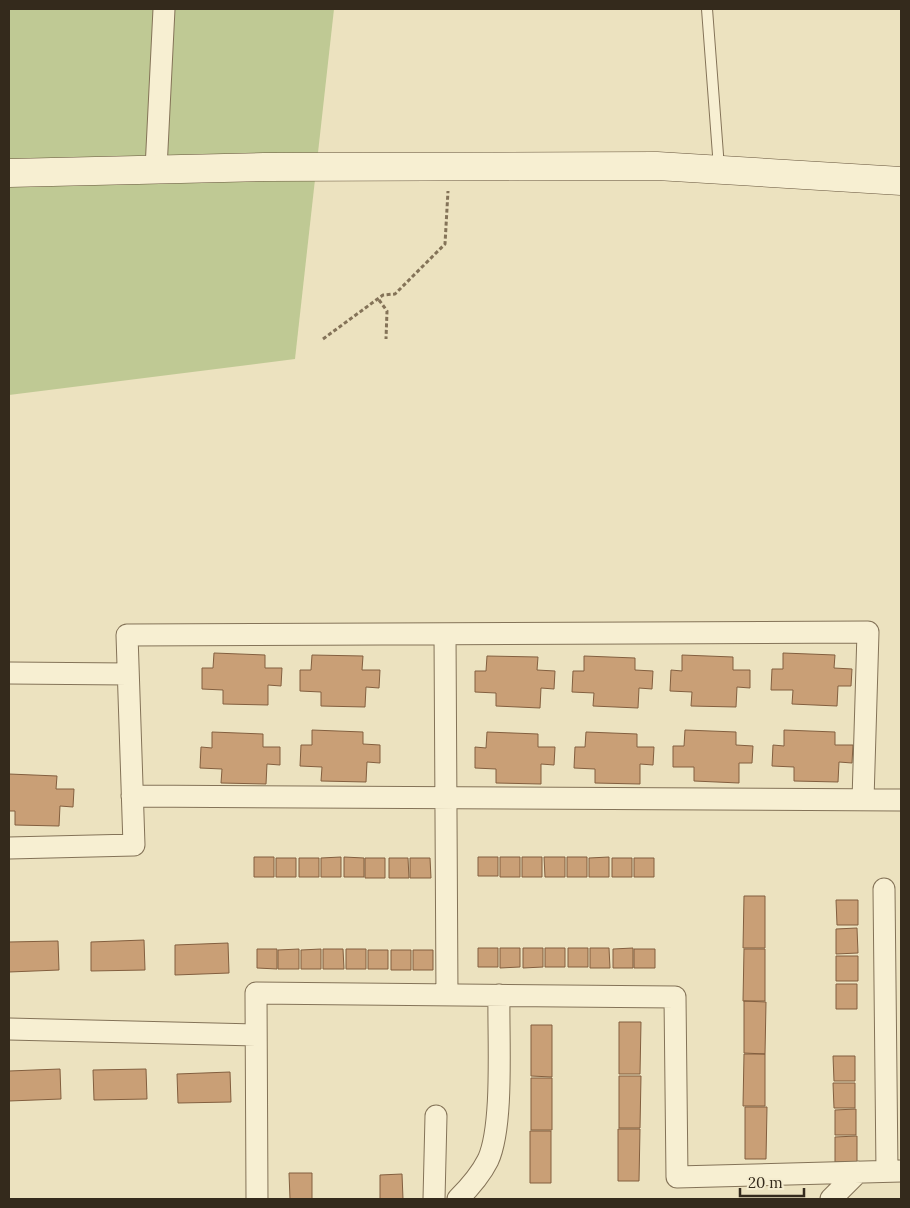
<svg xmlns="http://www.w3.org/2000/svg" width="910" height="1208" viewBox="0 0 910 1208" font-family="Lora,serif">
<style>
.green{fill:#bfc994}
.building{fill:#c99f76;stroke:#835f3f}
.lines{fill:none;stroke-linecap:round;stroke-linejoin:round}
.lane-casing{stroke:#847358;stroke-width:12}
.street-casing{stroke:#847358;stroke-width:23}
.secondary-casing{stroke:#66543c;stroke-width:29}
.path{stroke:#847358;stroke-width:3;stroke-dasharray:4 2.5;stroke-linecap:butt}
.lane{stroke:#f7efd2;stroke-width:10}
.street{stroke:#f7efd2;stroke-width:21}
.secondary{stroke:#f7efd2;stroke-width:28}
</style>
<rect width="100%" height="100%" fill="#ece2bf"/>
<path class="green" d="M9,9H334L295,359L9,395Z"/>
<path class="building" d="M214,653L265,655V668H282L281,686L268,685V705L223,704V690L202,689V668H213Z
M783,653L835,655L834,668L852,669L851,686H838L837,706L792,704L793,690H771L772,669H783Z
M312,655L363,656L362,670H380L379,688L366,687L365,707L321,706V692L300,691V670H311Z
M682,655L733,657V670H750V688L737,687L736,707L691,706L692,692L670,691L671,670L682,671Z
M487,656L538,657L537,670L555,671L554,689L541,688L540,708L496,706V693L475,692V671H486Z
M584,656L635,658V670L653,671L652,689L639,688L638,708L593,706L594,693L572,692L573,671H584Z
M312,730L363,732V744L380,745V763L367,762L366,782L321,781L322,767L300,766L301,745H312Z
M685,730L736,732V745L753,746L752,763H739V783L694,781V767H673V746H684Z
M784,730L835,732V745H853L852,763L839,762L838,782L794,781V767L772,766L773,745L784,746Z
M212,732L263,734V747H280V765L267,764L266,784L221,783L222,769L200,768L201,747L212,748Z
M487,732L538,734V747H555L554,765L541,764V784L496,783V769L475,768V747L486,748Z
M586,732L637,734V747H654L653,765L640,764V784L595,783V769L574,768L575,747H585Z
M9,774L57,776L56,789H74L73,807L60,806L59,826L15,825V811H9Z
M254,857H274V877H254Z
M341,857V877H321V858Z
M344,857L364,858V877H344Z
M478,857H498V876H478Z
M500,857H520V877H500Z
M522,857H542V877H522Z
M544,857H565V877H545Z
M567,857H587V877H567Z
M609,857V877H589V858Z
M276,858H296V877H276Z
M299,858H319V877H299Z
M365,858H385V878H365Z
M389,858H408L409,878H389Z
M410,858H430L431,878H410Z
M612,858H632V877H612Z
M634,858H654V877H634Z
M744,896H765V948H743Z
M836,900H858V925H837Z
M857,928L858,953L836,954V929Z
M144,940L145,970L91,971V942Z
M58,941L59,970L9,972V942Z
M228,943L229,973L175,975V945Z
M478,948H498V967H478Z
M500,948H520V967L500,968Z
M523,948H543V967L523,968Z
M545,948H565V967H545Z
M568,948H588V967H568Z
M590,948H609L610,968H590Z
M633,948V968H613V949Z
M257,949H277V969L257,968Z
M299,949V969H278V950Z
M321,949V969H301V950Z
M323,949H343L344,969H323Z
M346,949H366V969H346Z
M634,949H655V968H634Z
M744,949H765V1001H743Z
M368,950H388V969H368Z
M391,950H411V970H391Z
M413,950H433V970H413Z
M836,956H858V981H836Z
M836,984H857V1009H836Z
M744,1001L766,1002L765,1054L744,1053Z
M619,1022H641L640,1074H619Z
M531,1025H552V1077L531,1076Z
M744,1054H765V1106H743Z
M833,1056H855V1081H834Z
M60,1069L61,1099L9,1101V1071Z
M146,1069L147,1099L94,1100L93,1070Z
M230,1072L231,1102L178,1103L177,1074Z
M619,1076H641L640,1128H619Z
M531,1078H552V1130H531Z
M833,1083H855V1108H834Z
M745,1107H767L766,1159H745Z
M856,1109V1135H835V1110Z
M618,1129H640L639,1181H618Z
M530,1131H551V1183H530Z
M857,1136V1162H835V1137Z
M289,1173H312V1199H290Z
M402,1174L403,1199H380V1175Z"/>
<g class="lines">
<defs>
<path id="lane" d="M707,9L719,168"/>
<path id="street" d="M156,169L164,9
M445,634L447,995
M9,673L128,674
M132,796L901,800
M9,848L134,845L127,635L868,632L863,800
M884,889L887,1171
M9,1029L256,1035
M257,1199L256,993L675,997L677,1177L901,1171
M434,1199L436,1116
M458,1199C469,1188 481,1174 488,1160C504,1125 498,1036 499,995
M831,1199L858,1172"/>
<path id="secondary" d="M9,173L264,167L657,166L901,181"/>
</defs>
<use href="#lane" class="lane-casing"/>
<use href="#street" class="street-casing"/>
<use href="#secondary" class="secondary-casing"/>
<path class="path" d="M379,300L387,311L386,339
M323,339L383,295L395,294L445,244L448,191"/>
<use href="#lane" class="lane"/>
<use href="#street" class="street"/>
<use href="#secondary" class="secondary"/>
</g>
<rect width="910" height="1208" fill="none" stroke="#342a1c" stroke-width="20"/>
<path d="M740 1188v8h64v-8" fill="none" stroke="#342a1c" stroke-width="2.5"/>
<text x="748" y="1188" font-size="15" fill="#342a1c" stroke="#f4eccf" stroke-width="4" paint-order="stroke">20 m</text>
</svg>
